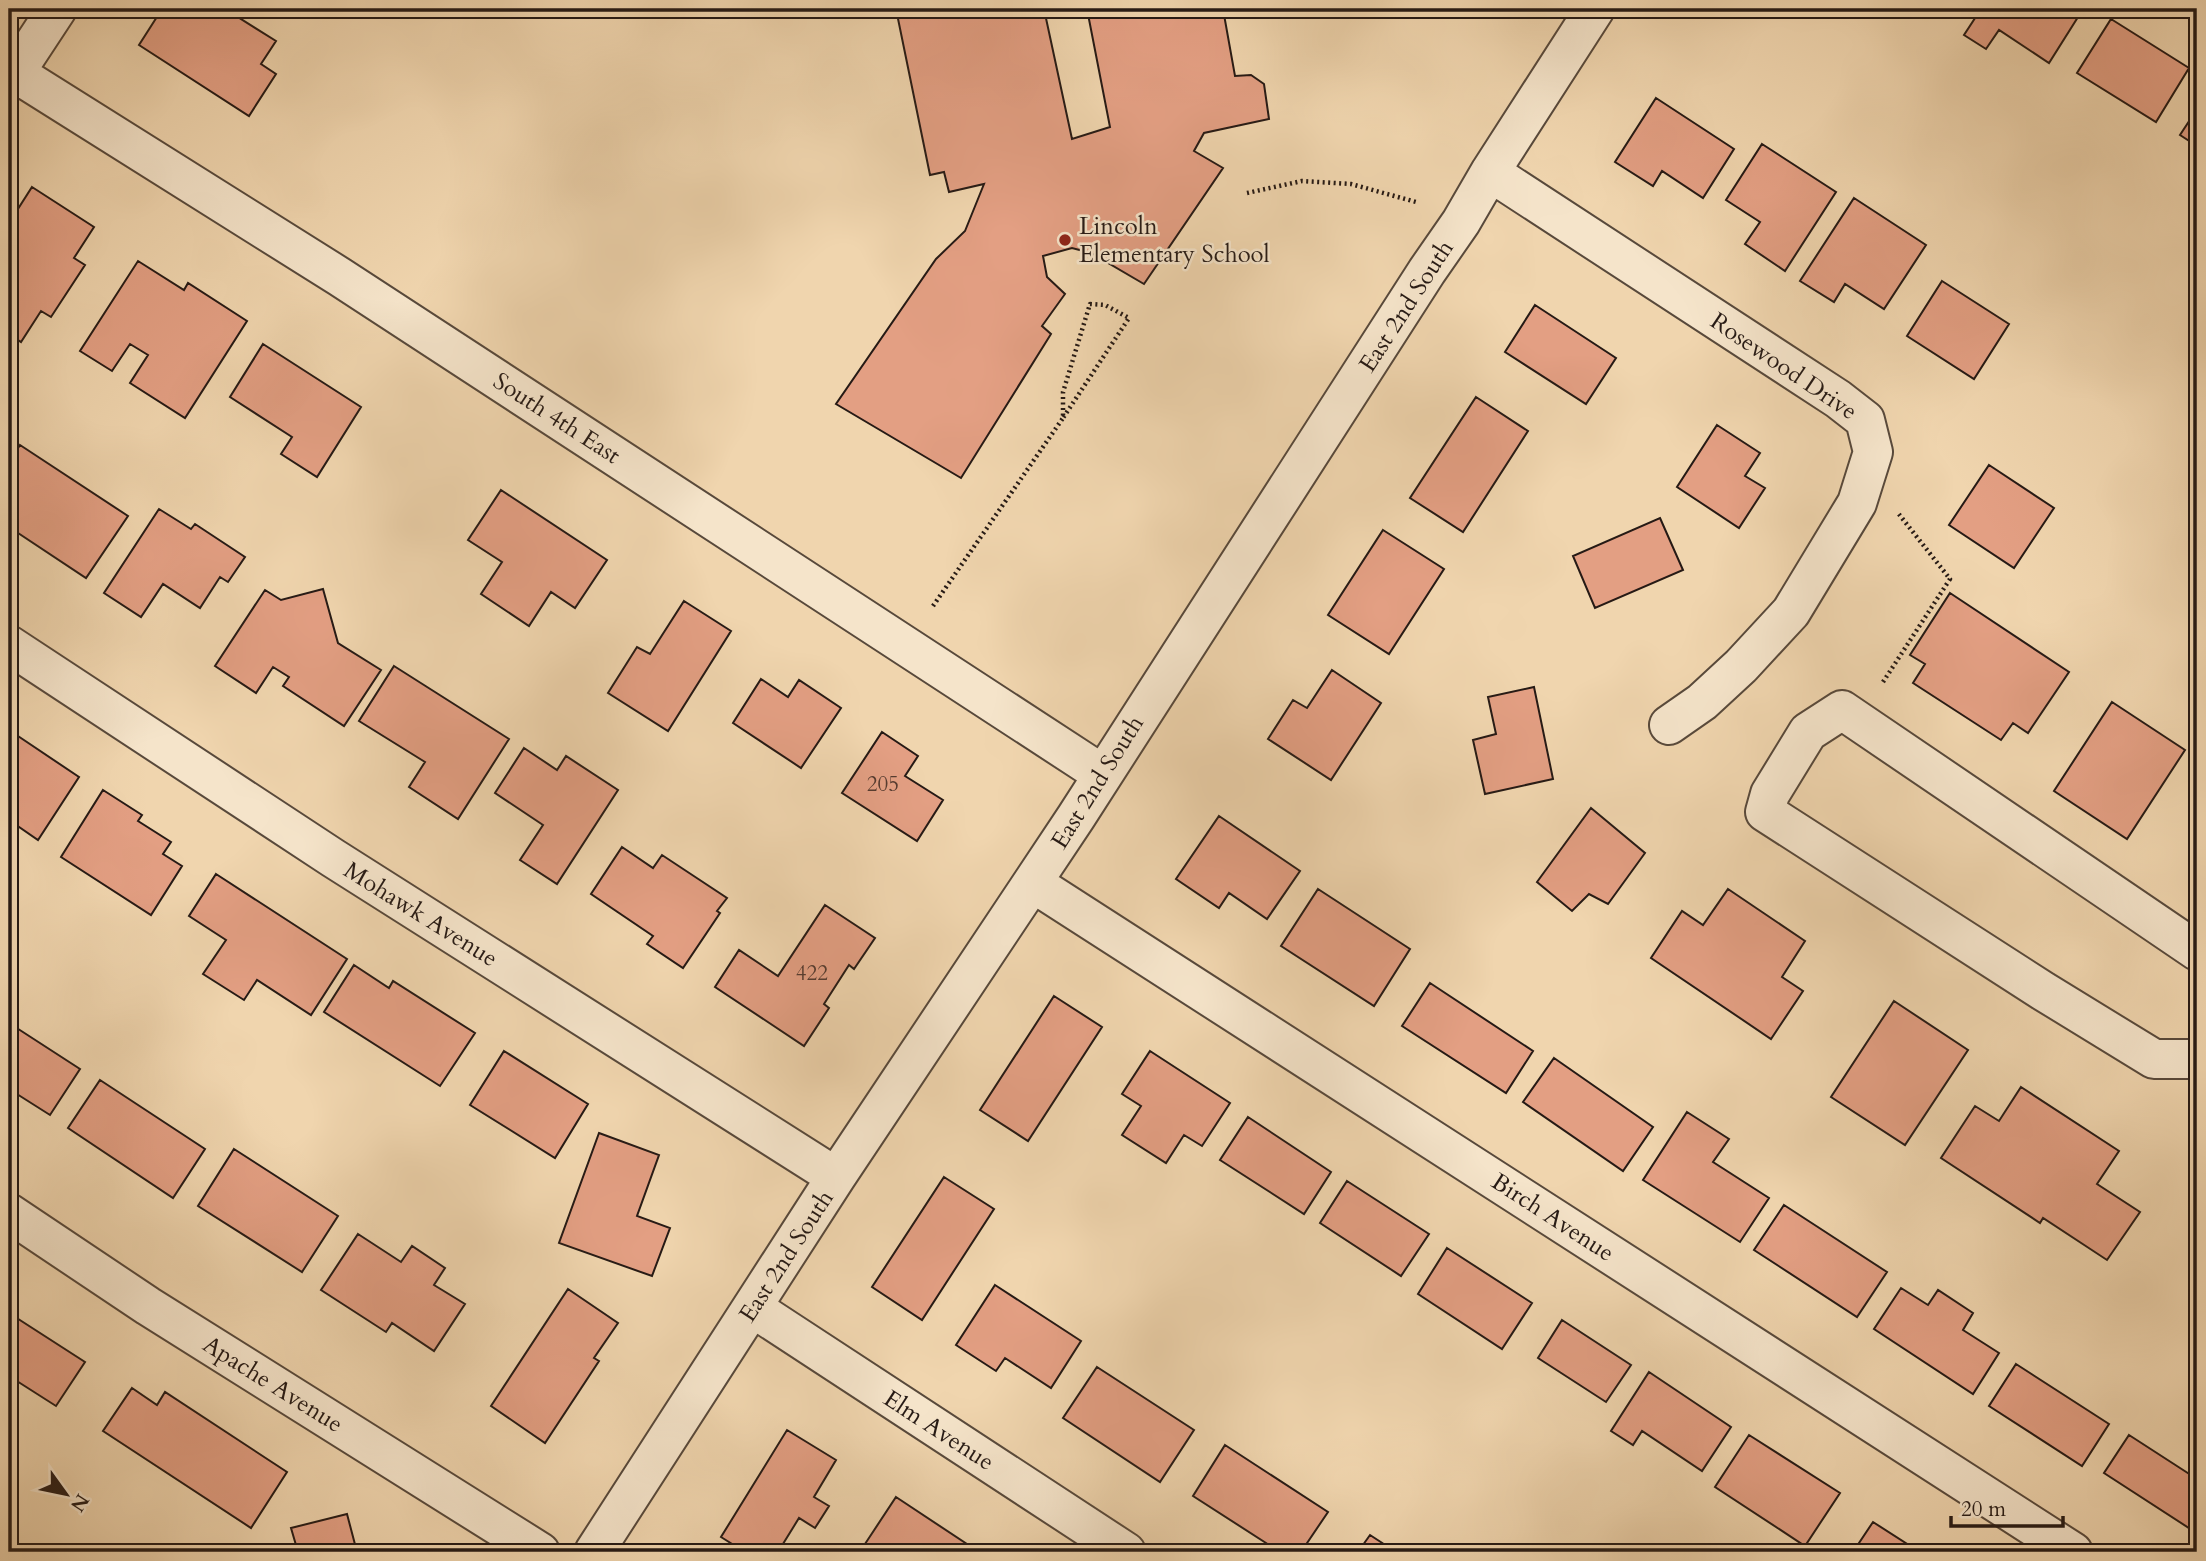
<svg xmlns="http://www.w3.org/2000/svg" width="2206" height="1561" viewBox="0 0 2206 1561" font-family="Cardo,serif">
<style>
.building{fill:#e39f83;stroke:#261a15;stroke-width:2}
.lines{fill:none;stroke-linecap:round;stroke-linejoin:round}
.minor-casing{stroke:#58493b;stroke-width:42}
.path{stroke:#261a15;stroke-width:4.5;stroke-dasharray:2 3.5;stroke-linecap:butt}
.minor{stroke:#f5e4ca;stroke-width:38}
.poi-dot{fill:#8f2418;stroke:#f5e4ca;stroke-width:2.5}
.labels{text-anchor:middle;stroke-width:5;stroke-linejoin:round;paint-order:stroke}
.number-label{font-size:21px;fill:#553b30}
.poi-label{font-size:24px;fill:#261a15;stroke:#f5e4ca;text-anchor:start}
.street-label{font-size:24px;fill:#261a15;stroke:#f5e4ca}
</style>
<rect width="100%" height="100%" fill="#f0d5ae"/>
<filter id="stains"><feTurbulence type="fractalNoise" baseFrequency=".00286" numOctaves="4"/><feColorMatrix values="0 0 0 0 .2 0 0 0 0 .09 0 0 0 0 .02 0 0 0 .5 -.17"/></filter>
<radialGradient id="worn" r=".72"><stop offset=".6" stop-color="#630" stop-opacity="0"/><stop offset="1" stop-color="#630" stop-opacity=".3"/></radialGradient>
<path class="building" d="M162,9H225L276,41L261,64L276,74L249,116L139,45Z
M896,9H1044L1072,139L1110,127L1087,9H1223L1235,76L1251,75L1264,84L1269,119L1204,133L1194,151L1223,168L1144,284L1091,253L1072,248L1043,256L1047,277L1065,294L1042,326L1051,334L961,478L836,404L936,259L965,231L984,184L949,192L944,172L930,175Z
M1981,9H2066L2078,17L2049,63L1999,30L1986,49L1964,35Z
M2111,19L2189,68L2156,122L2077,73Z
M1656,98L1734,149L1703,198L1662,171L1653,186L1615,162Z
M2197,109V146L2180,135Z
M1762,144L1836,192L1785,271L1745,244L1760,222L1726,200Z
M32,187L94,227L74,258L85,265L51,317L41,311L21,342L9,334V223Z
M1854,198L1926,245L1884,309L1845,284L1834,302L1800,281Z
M138,261L184,290L188,283L247,321L185,418L130,383L148,355L130,344L112,371L80,351Z
M1942,281L2009,324L1974,379L1907,336Z
M1535,305L1616,358L1586,404L1505,352Z
M263,344L361,407L317,477L281,454L292,437L230,397Z
M1476,397L1528,431L1463,532L1410,498Z
M1717,425L1760,453L1745,476L1765,488L1739,528L1677,487Z
M20,445L128,516L86,578L9,527V462Z
M1989,465L2054,508L2014,568L1949,525Z
M501,490L607,560L575,608L551,592L529,626L481,594L502,562L468,540Z
M159,509L191,529L195,524L245,557L228,582L220,577L200,608L163,584L141,617L104,593Z
M1660,518L1683,570L1595,608L1573,556Z
M1383,530L1444,569L1389,654L1328,615Z
M323,589L338,643L381,670L344,726L283,686L289,677L273,667L256,693L215,666L265,590L281,600Z
M1950,593L2069,672L2028,733L2013,723L2001,740L1913,683L1925,664L1910,655Z
M684,601L731,631L668,731L608,693L637,647L650,654Z
M394,666L509,739L458,819L409,787L425,762L359,721Z
M1332,670L1381,703L1331,780L1268,739L1293,700L1307,708Z
M761,679L788,697L799,680L841,708L801,768L733,723Z
M1534,687L1553,779L1485,794L1473,740L1496,734L1488,697Z
M2112,702L2185,750L2127,839L2054,791Z
M9,730L79,777L38,840L9,820Z
M882,732L918,756L905,776L943,800L917,841L842,793Z
M524,748L557,770L566,756L618,790L557,884L520,860L543,825L495,793Z
M103,790L142,815L138,821L171,842L163,854L182,866L151,915L61,857Z
M1591,808L1645,853L1608,904L1589,894L1572,911L1537,882Z
M1219,816L1300,871L1267,919L1229,893L1219,908L1176,879Z
M622,847L653,868L662,855L727,898L717,911L720,913L683,968L647,944L653,936L591,894Z
M216,874L347,959L311,1015L257,980L244,1000L203,974L226,940L189,916Z
M1318,889L1410,949L1374,1006L1281,946Z
M1728,889L1805,941L1782,977L1803,991L1771,1039L1651,958L1682,911L1703,925Z
M825,905L875,938L854,969L849,965L824,1004L829,1008L804,1046L715,987L739,950L778,976Z
M354,965L389,988L393,981L475,1033L440,1086L324,1012Z
M1430,983L1533,1051L1506,1093L1402,1026Z
M1054,996L1102,1027L1028,1141L980,1110Z
M1894,1001L1968,1050L1905,1145L1831,1097Z
M9,1023L80,1069L50,1115L9,1089Z
M504,1051L588,1104L555,1158L470,1105Z
M1150,1051L1230,1103L1202,1146L1184,1135L1166,1163L1122,1135L1141,1106L1122,1094Z
M1554,1058L1653,1127L1623,1171L1523,1102Z
M100,1080L205,1149L173,1198L68,1128Z
M2021,1087L2119,1151L2097,1184L2140,1212L2107,1260L2043,1218L2040,1223L1941,1158L1975,1106L1999,1121Z
M1687,1112L1729,1139L1713,1162L1769,1198L1740,1242L1643,1180Z
M1248,1117L1331,1172L1304,1214L1220,1160Z
M599,1133L659,1155L637,1216L670,1228L652,1276L559,1243Z
M234,1149L338,1216L302,1272L198,1206Z
M944,1177L994,1209L922,1320L872,1287Z
M1347,1181L1429,1234L1401,1276L1320,1223Z
M1784,1205L1887,1272L1857,1317L1754,1250Z
M358,1234L401,1262L412,1246L445,1268L434,1285L465,1304L434,1351L392,1323L386,1332L321,1290Z
M1447,1248L1532,1303L1502,1349L1418,1294Z
M995,1285L1081,1341L1051,1388L1005,1358L996,1371L956,1345Z
M1901,1288L1928,1305L1938,1290L1973,1313L1963,1330L1999,1353L1973,1394L1874,1329Z
M568,1289L618,1323L594,1358L599,1361L545,1443L491,1406Z
M9,1298L16,1303L9,1313L85,1362L56,1406L9,1376Z
M1562,1320L1631,1365L1606,1402L1538,1358Z
M2016,1364L2109,1424L2082,1466L1989,1406Z
M1097,1367L1194,1430L1160,1482L1063,1418Z
M1649,1372L1731,1427L1702,1471L1642,1431L1633,1445L1611,1431Z
M132,1388L157,1405L165,1392L287,1472L251,1528L103,1431Z
M787,1430L836,1460L814,1497L829,1506L815,1528L799,1518L778,1552H745L721,1537Z
M1749,1435L1840,1493L1805,1546L1715,1487Z
M2129,1435L2197,1479V1528L2195,1532L2104,1473Z
M1225,1445L1328,1512L1301,1552H1280L1193,1496Z
M896,1497L979,1552H865L861,1550Z
M347,1514L357,1552H298L291,1528Z
M1873,1522L1918,1551L1917,1552H1853Z
M1370,1535L1396,1552H1358Z"/>
<g class="lines">
<defs>
<path id="minor" d="M9,69L340,277L1102,774
M9,82L57,9
M1490,172L1838,399L1865,420L1873,452L1857,503L1791,612L1741,666L1702,702L1669,725
M9,645L333,858L836,1177
M1033,883L2073,1552
M2197,951L1842,710L1808,732L1770,794L1765,812L2043,991L2154,1059H2197
M9,1213L148,1306L540,1552
M753,1308L1126,1552
M594,1552L836,1177L1076,817L1427,271L1461,222L1490,172L1595,9"/>
</defs>
<use href="#minor" class="minor-casing"/>
<path class="path" d="M1247,193L1302,181L1351,184L1416,202
M933,606L1063,418V392L1090,304L1105,305L1129,318L1063,418
M1883,682L1950,579L1898,513"/>
<use href="#minor" class="minor"/>
</g>
<circle class="poi-dot" cx="1065" cy="240" r="7"/>
<g class="labels">
<g class="number-label">
<text x="883" y="791">205</text>
<text x="812" y="980">422</text>
</g>
<g class="poi-label">
<text x="1079" y="234">Lincoln<tspan x="1079" dy="28">Elementary School</tspan></text>
</g>
<g class="street-label">
<text transform="translate(1406 306) rotate(-57)" y="8">East 2nd South</text>
<text transform="translate(1784 366) rotate(34)" y="8">Rosewood Drive</text>
<text transform="translate(557 418) rotate(33)" y="8">South 4th East</text>
<text transform="translate(1097 782) rotate(-58)" y="8">East 2nd South</text>
<text transform="translate(421 914) rotate(32)" y="8">Mohawk Avenue</text>
<text transform="translate(1553 1217) rotate(33)" y="8">Birch Avenue</text>
<text transform="translate(786 1256) rotate(-57)" y="8">East 2nd South</text>
<text transform="translate(273 1384) rotate(32)" y="8">Apache Avenue</text>
<text transform="translate(939 1430) rotate(33)" y="8">Elm Avenue</text>
</g>
</g>
<rect width="2206" height="1561" fill="none" stroke="#f0d5ae" stroke-width="35"/>
<rect x="10" y="10" width="2185" height="1540" fill="none" stroke="#261a15" stroke-width="3.5"/>
<rect x="18" y="18" width="2171" height="1526" fill="none" stroke="#261a15" stroke-width="2"/>
<g transform="translate(66 1494) rotate(123)" stroke="#f5e4ca" stroke-width="5" paint-order="stroke">
<path d="M0-5L12 26L0 18L-12 26Z" fill="#261a15"/>
<text y="-10" font-size="19" font-weight="bold" text-anchor="middle" fill="#261a15">N</text>
</g>
<path d="M1951 1516v10h112v-10" fill="none" stroke="#261a15" stroke-width="3.5"/>
<text x="1961" y="1516" font-size="21" fill="#261a15" stroke="#f5e4ca" stroke-width="5" paint-order="stroke">20 m</text>
<rect width="100%" height="100%" filter="url(#stains)"/>
<rect width="100%" height="100%" fill="url(#worn)"/>
</svg>
